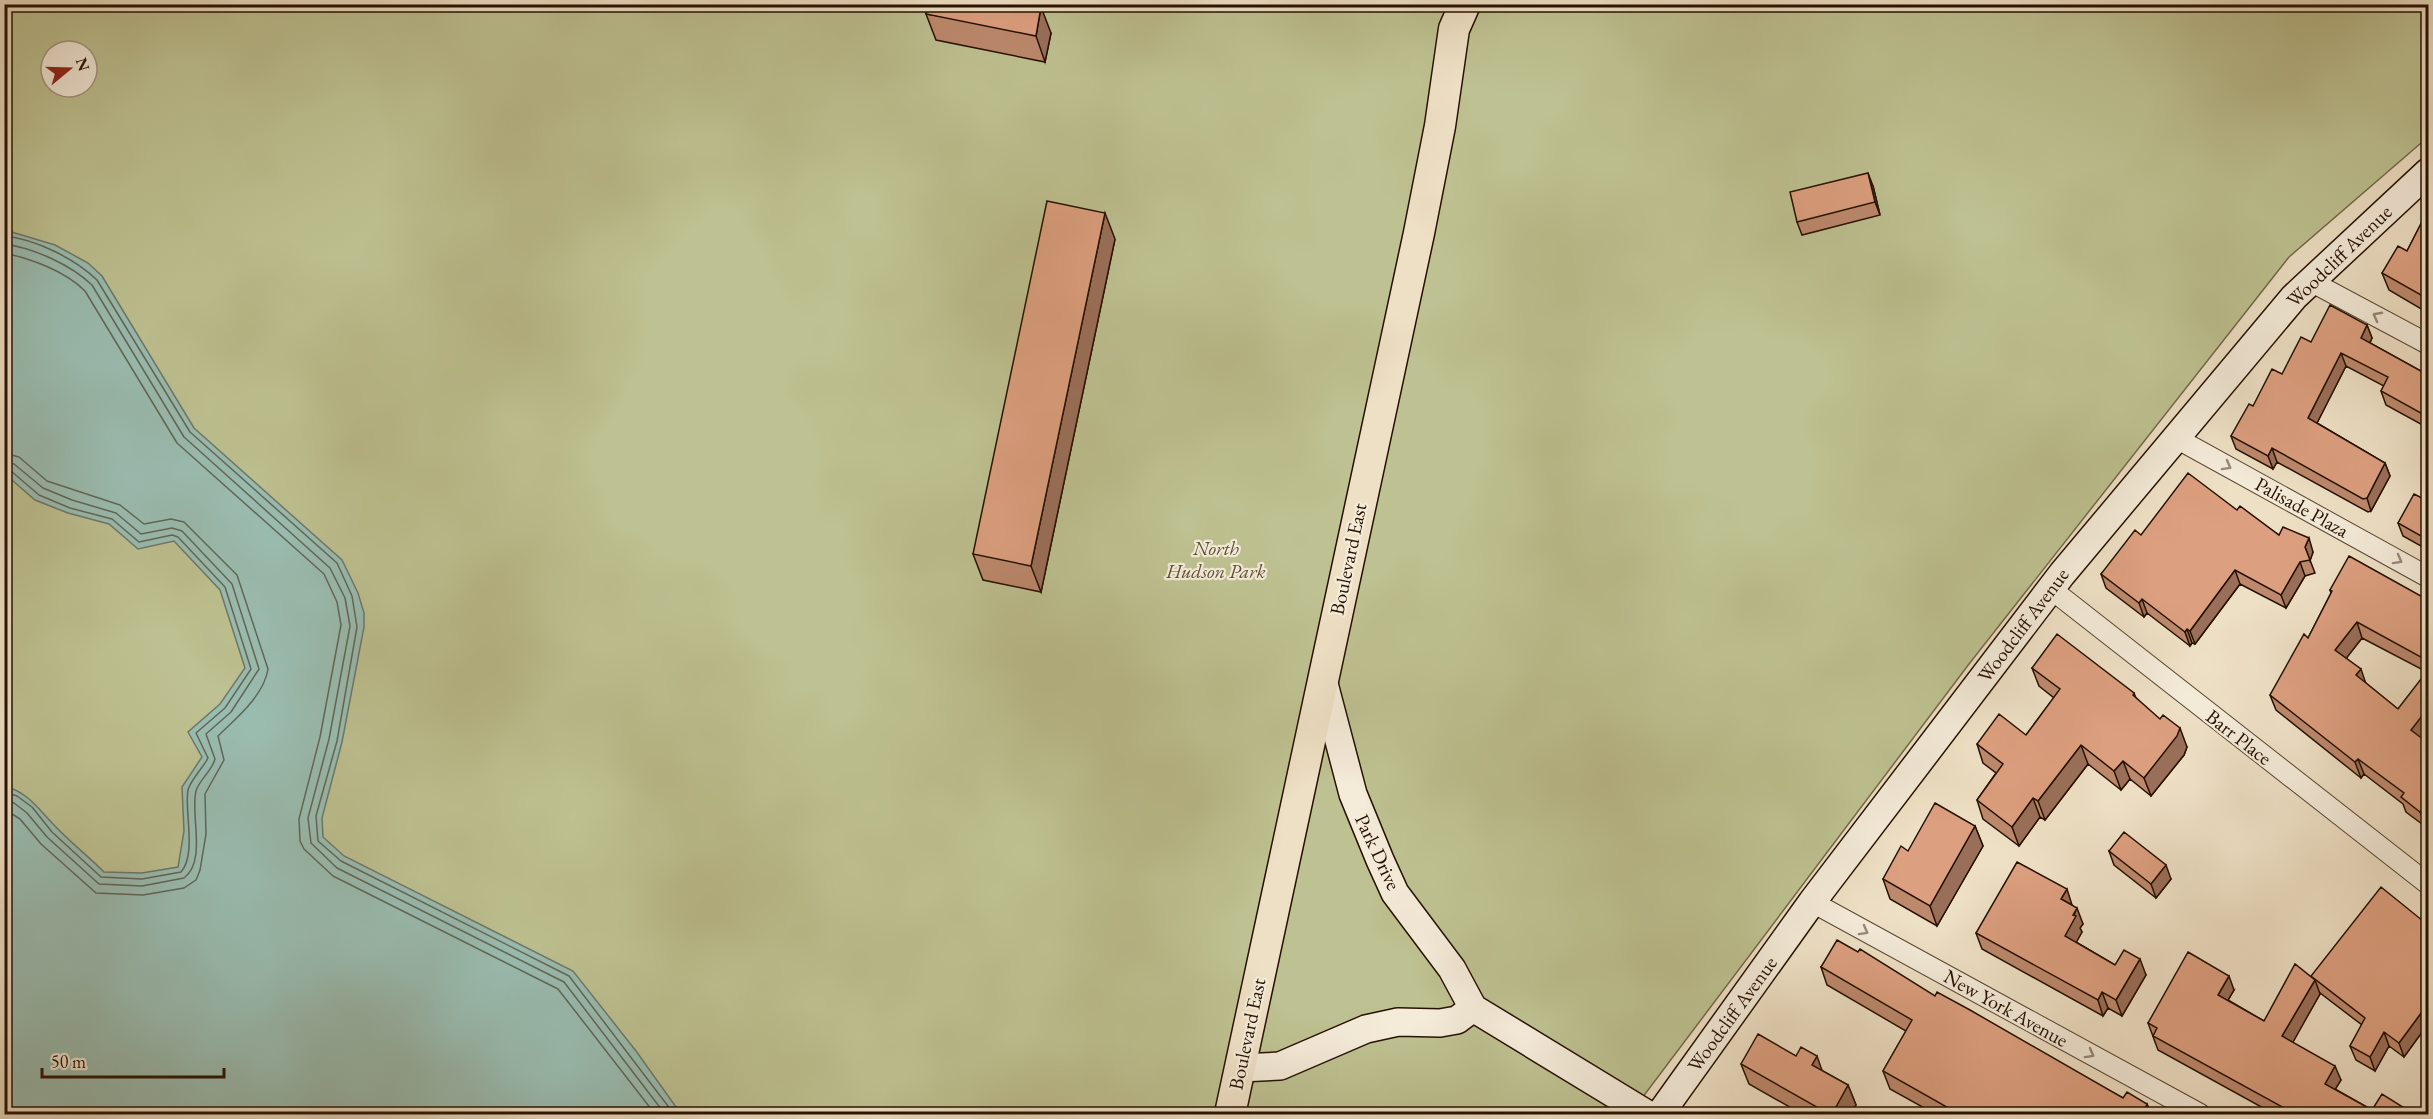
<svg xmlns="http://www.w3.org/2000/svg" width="2433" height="1119" viewBox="0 0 2433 1119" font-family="'EB Garamond',serif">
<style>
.green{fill:#bec191;stroke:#726948;stroke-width:1.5;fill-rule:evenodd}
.water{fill:#9abdb1;stroke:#6c786a;stroke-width:1.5}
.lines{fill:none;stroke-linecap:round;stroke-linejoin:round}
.shore{stroke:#606758;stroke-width:1.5}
.minor-casing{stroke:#584531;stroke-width:22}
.secondary-casing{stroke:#261100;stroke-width:30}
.primary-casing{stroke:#261100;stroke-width:33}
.minor{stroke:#f4ebd9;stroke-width:20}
.secondary{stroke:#f4ebd9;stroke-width:27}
.primary{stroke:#eee0c5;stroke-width:30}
.wall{fill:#bd896d;stroke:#261100;stroke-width:1.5;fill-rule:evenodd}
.shaded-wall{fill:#9a6f59;stroke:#261100;stroke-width:1.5}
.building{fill:#dc9f7f;stroke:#261100;stroke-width:1.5}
.oneway{stroke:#978977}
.labels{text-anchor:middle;stroke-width:4.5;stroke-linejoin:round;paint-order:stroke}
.street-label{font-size:20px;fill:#261100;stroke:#f4ebd9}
.park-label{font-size:20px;font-style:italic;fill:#5b4f33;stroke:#f4ebd9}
</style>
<rect width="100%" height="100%" fill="#eee0c5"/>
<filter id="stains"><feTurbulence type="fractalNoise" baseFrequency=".00333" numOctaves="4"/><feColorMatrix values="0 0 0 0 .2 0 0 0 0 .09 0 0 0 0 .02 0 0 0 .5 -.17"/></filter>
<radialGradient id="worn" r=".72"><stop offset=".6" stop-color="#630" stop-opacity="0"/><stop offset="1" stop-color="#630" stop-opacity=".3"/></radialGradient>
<path class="green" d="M5,5H2428V137L2289,257L1969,664L1630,1114H5ZM51,51H87V87H51Z"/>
<path class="water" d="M5,230L55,245L88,263L102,276L194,428L342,560L358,593L364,613V627L342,742L322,818L323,837L344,856L573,971L636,1051L681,1114H5V786C29,793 38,809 55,826C70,842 88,856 104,872L142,873L178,867L184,831L182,787L202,757L188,732L220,704L245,668L220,590L174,541L138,549L109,524L68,513L35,500L5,474Z"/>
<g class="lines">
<path class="shore" d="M4,236C36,239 75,259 97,280L190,432L337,563L352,596L357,627L337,741L316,816L318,841L341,861L569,976L674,1114
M4,244C34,248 71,265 92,285L184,437L330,568L345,598L350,626L329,739L308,818L311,843L337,868L564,982L665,1114
M4,253C32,259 65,271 85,291L177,443L324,574L337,602L341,625L320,737L299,819L300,841L304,849L333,876L558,989L655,1114
M4,453L19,457L47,481L120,505L144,524L171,519L184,522L237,575L268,669C264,696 235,719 218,736L224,760L205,794L206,834L200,870L196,880L184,888L143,895L96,893L41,844L20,819L4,809
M4,462L14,464L43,488L72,500L116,513L141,534L172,528L182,531L232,584L259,669L231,712L206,734L215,759C212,771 199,780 196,791C190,814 207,861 184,878L142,886L99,884L47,837L27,813L14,803L4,800
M4,470L11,471L39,495L70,508L112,519L139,542L172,535L178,537L225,587L251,669L225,708L196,733L208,758C203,768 191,779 188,790C184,810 197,854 181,872L142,879L101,877L52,832L32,807L17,796L4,792"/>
<defs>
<path id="minor" d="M2310,281L2428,344
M2176,438L2428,577
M2051,589L2428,884
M1812,902L2200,1114"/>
<path id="secondary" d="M1323,680L1353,794L1380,860L1395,893L1452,969L1473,1008L1647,1114
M1240,1068L1280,1066L1366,1029L1398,1022L1440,1023L1457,1020L1473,1008
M1660,1114L1812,902L2062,574L2294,297L2428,172"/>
<path id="primary" d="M1230,1114L1419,233L1440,126L1454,29L1465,4"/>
</defs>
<use href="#minor" class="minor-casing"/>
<use href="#secondary" class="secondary-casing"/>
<use href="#primary" class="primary-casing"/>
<use href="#minor" class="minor"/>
<use href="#secondary" class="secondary"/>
<use href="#primary" class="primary"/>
</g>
<path class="wall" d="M926,14L1051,33L1045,62L936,40Z
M1873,186L1880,215L1802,235L1797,222Z
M2428,210V313L2389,290L2382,273L2407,251Z
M1115,239L1041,592L983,580L973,554Z
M2367,325L2372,338L2370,343L2428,375V428L2386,405L2381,391L2384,386L2346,366L2317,423L2385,463L2390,476L2371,511L2368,512L2277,462L2273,469L2236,449L2231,436L2253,406L2311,342Z
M2428,501V550L2403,536L2398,523Z
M2237,510L2279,535L2313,552L2310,560L2315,573L2305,576L2286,608L2240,584L2195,644L2192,643L2190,646L2147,613L2144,617L2106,588L2101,574L2141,535Z
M2330,590L2428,600V730L2422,738L2426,827L2406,812L2403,804L2364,774L2361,778L2276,710L2270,695L2308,638L2331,593ZM2362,638L2427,672L2398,709L2366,683L2346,658Z
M2032,668L2134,693L2136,698L2187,747L2184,755L2151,796L2130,779L2121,790L2088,764L2045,820L2040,817L2019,846L1983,819L1977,800L1996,773L1983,763L1977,744L2026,735L2054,698L2039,686Z
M1975,826L1983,846L1937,926L1890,899L1883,879L1908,851Z
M2109,851L2171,879L2156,898L2114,865Z
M2072,905L2083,924L2080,928L2082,932L2076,942L2115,965L2146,975L2122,1016L2108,1008L2103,1016L1982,949L1976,933Z
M2428,925V1024L2404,1057L2389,1046L2375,1071L2356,1060L2350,1046L2362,1025L2320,993V994L2292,1042L2341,1080L2335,1089L2372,1110L2414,1114H2274L2158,1050L2148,1023L2234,990L2228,1000L2264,1021L2311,977Z
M1821,967L1935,996L2123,1098L2147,1104L2151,1114H1935L1890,1089L1883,1071L1906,1031L1827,985Z
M1796,1056L1848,1085L1856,1105L1850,1114H1802L1749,1084L1741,1064Z"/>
<path class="shaded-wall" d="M1041,7L1051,33L1045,62L1036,36Z
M1868,173L1873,186L1880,215L1875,202Z
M1105,213L1115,239L1041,592L1031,566Z
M2367,325L2372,338L2365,352L2361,338Z
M2341,353L2346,366L2313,431L2308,418Z
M2272,448L2277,462L2273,469L2268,456Z
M2385,463L2390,476L2371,511L2367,498Z
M2309,538L2313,552L2310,561L2305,547Z
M2300,562L2305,576L2286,608L2281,595Z
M2235,570L2240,584L2195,644L2190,631Z
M2142,599L2147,613L2144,617L2139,603Z
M2357,622L2362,638L2341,665L2335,650Z
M2187,629L2192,643L2190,646L2185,632Z
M2361,669L2366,684L2356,675Z
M2428,708V730L2417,745L2411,730Z
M2180,728L2187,747L2184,755L2151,796L2144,778Z
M2081,745L2088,764L2045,820L2038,801Z
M2358,759L2364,774L2361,778L2355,762Z
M2123,761L2130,779L2121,790L2114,771Z
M2033,798L2040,817L2019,846L2012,827Z
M2428,802V824L2426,827L2420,812Z
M1975,826L1983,846L1937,926L1930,906Z
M2166,865L2171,879L2156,898L2151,884Z
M2067,889L2072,905L2061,899Z
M2077,908L2083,924L2080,928L2082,932L2071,952L2065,936Z
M2140,959L2146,975L2122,1016L2116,1000Z
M2229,976L2234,990L2223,1009L2218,995Z
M2315,980L2320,994L2288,1051L2282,1036Z
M2102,992L2108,1008L2103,1016L2098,1000Z
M2427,1005L2428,1010V1024L2404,1057L2399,1043Z
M2384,1032L2389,1046L2375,1071L2370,1057Z
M1817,1056L1824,1076L1812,1065Z
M2335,1066L2341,1080L2330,1098L2325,1084Z
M1848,1085L1856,1105L1850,1114H1832Z
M2147,1104L2151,1114H2143V1113Z"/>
<path class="building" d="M928,4H1030L1041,7L1036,36L926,14Z
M1868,173L1875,202L1797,222L1790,192Z
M1047,201L1105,213L1031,566L973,554Z
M2428,210V299L2382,273L2398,246L2407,251Z
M2330,305L2367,325L2361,338L2428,375V417L2381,391L2388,377L2341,353L2308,418L2385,463L2367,498L2363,499L2272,448L2268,456L2231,436L2249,404L2253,406L2272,369L2282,374L2301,337L2311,342Z
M2188,473L2237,510L2240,506L2279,535L2283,527L2309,538L2305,547L2310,560L2300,562L2281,595L2235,570L2190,631L2187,629L2185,632L2142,599L2139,603L2101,574L2135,530L2141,535Z
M2414,494L2428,501V540L2398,523Z
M2349,556L2428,600V661L2357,622L2335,650L2361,669L2356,675L2398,709L2428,670V708L2411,730L2428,743V802L2420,812L2401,797L2404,793L2358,759L2355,762L2270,695L2304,634L2308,638L2332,591L2330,590Z
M2057,634L2134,693L2133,695L2160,719L2163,715L2180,728L2177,736L2144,778L2123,761L2114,771L2081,745L2038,801L2033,798L2012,827L1977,800L2003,764L1977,744L1999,714L2026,735L2060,689L2032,668Z
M1935,803L1975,826L1930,906L1883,879L1901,846L1908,851Z
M2124,832L2166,865L2151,884L2109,851Z
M2017,862L2067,889L2061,899L2077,908L2073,915L2076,916L2065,936L2115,965L2124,950L2140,959L2116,1000L2102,992L2098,1000L1976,933Z
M2381,887L2428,925V1007L2427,1005L2399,1043L2384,1032L2370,1057L2350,1046L2365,1018L2311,976Z
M1837,940L1858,952L1860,949L1935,996L1937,992L1970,1010L2123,1098L2127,1092L2147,1104L2143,1113L2146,1114H1959L1883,1071L1912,1020L1821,967Z
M2188,952L2229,976L2218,995L2264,1021L2295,964L2315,980L2282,1036L2335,1066L2325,1084L2372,1110L2382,1094L2414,1114H2295L2153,1036L2157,1028L2148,1023Z
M1758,1034L1796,1056L1801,1047L1817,1056L1812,1065L1848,1085L1832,1114H1829L1741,1064Z"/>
<defs><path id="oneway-chevron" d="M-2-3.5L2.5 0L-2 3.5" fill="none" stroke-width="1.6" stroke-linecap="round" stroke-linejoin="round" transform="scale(1.5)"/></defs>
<g class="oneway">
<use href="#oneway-chevron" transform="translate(2377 316) rotate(-152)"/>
<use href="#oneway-chevron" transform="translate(2227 466) rotate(29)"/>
<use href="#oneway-chevron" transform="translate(2398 560) rotate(29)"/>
<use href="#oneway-chevron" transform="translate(1864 931) rotate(29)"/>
<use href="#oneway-chevron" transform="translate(2090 1054) rotate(29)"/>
</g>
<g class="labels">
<g class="street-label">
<text transform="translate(2339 256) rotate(-44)" y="7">Woodcliff Avenue</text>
<text transform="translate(2302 507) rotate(29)" y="7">Palisade Plaza</text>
<text transform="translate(1348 559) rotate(-78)" y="7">Boulevard East</text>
<text transform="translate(2023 625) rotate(-53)" y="7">Woodcliff Avenue</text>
<text transform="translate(2239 737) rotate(38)" y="7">Barr Place</text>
<text transform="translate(1378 852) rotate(65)" y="7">Park Drive</text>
<text transform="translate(2006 1008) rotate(29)" y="7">New York Avenue</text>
<text transform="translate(1732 1014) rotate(-54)" y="7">Woodcliff Avenue</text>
<text transform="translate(1247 1034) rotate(-78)" y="7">Boulevard East</text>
</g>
<g class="park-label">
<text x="1216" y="555">North<tspan x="1216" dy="23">Hudson Park</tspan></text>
</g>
</g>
<rect width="2433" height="1119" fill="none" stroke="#eee0c5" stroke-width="24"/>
<rect x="6" y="6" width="2421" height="1107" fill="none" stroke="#261100" stroke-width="3"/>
<rect x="12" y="12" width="2409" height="1095" fill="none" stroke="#261100" stroke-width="1.5"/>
<g transform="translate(69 69) rotate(71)"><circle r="28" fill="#f4ebd9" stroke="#a29482" stroke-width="1.5"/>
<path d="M0-4.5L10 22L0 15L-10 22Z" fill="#8f2418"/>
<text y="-9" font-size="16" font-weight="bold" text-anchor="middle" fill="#261100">N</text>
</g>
<path d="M42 1068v9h182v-9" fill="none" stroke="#261100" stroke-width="3"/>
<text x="51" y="1068" font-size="18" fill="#261100" stroke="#f4ebd9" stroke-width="4.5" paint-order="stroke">50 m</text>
<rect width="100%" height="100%" filter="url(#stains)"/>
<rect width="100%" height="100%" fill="url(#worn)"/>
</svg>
